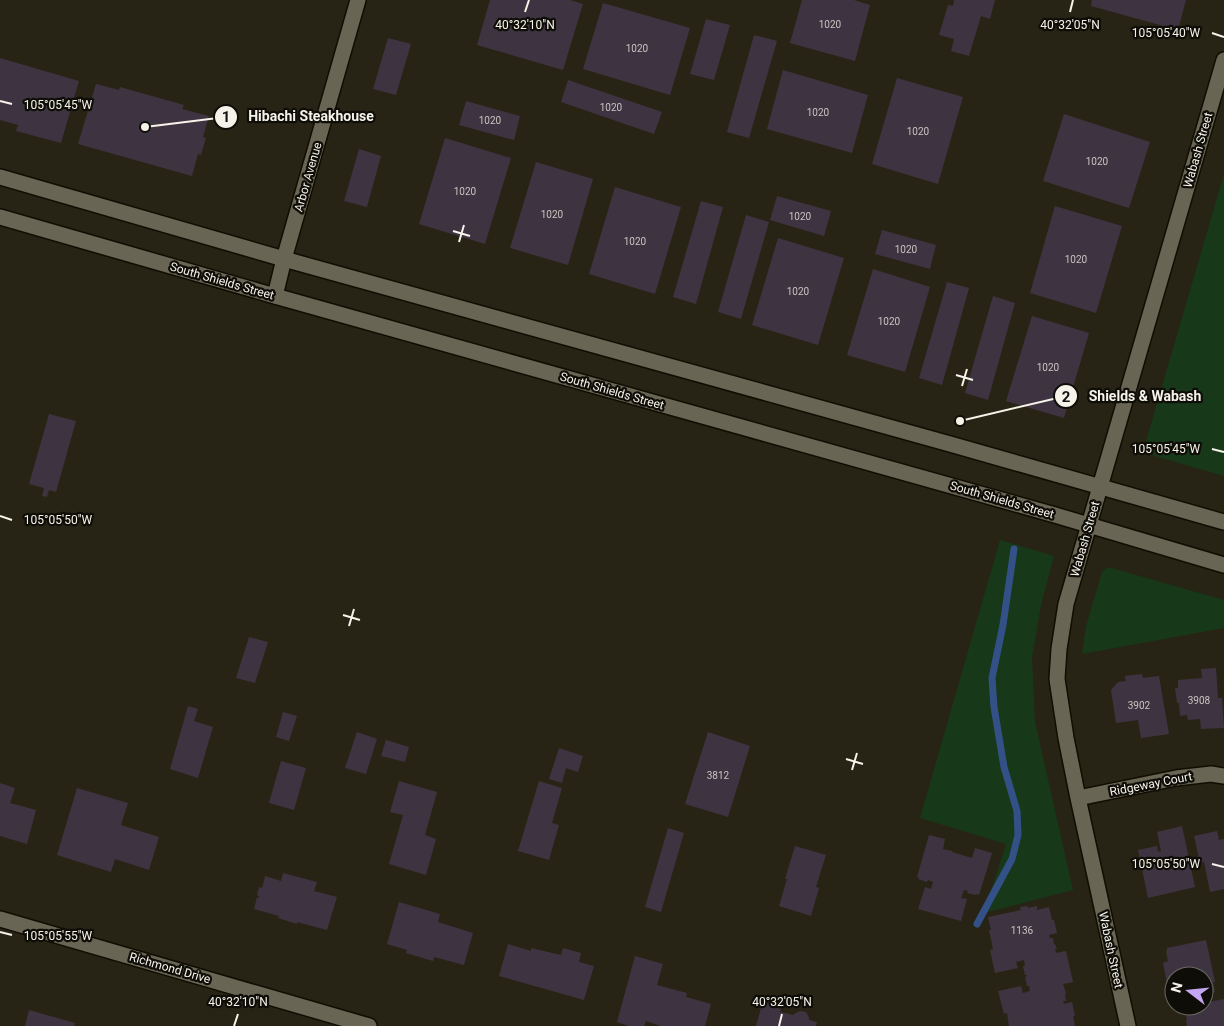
<svg xmlns="http://www.w3.org/2000/svg" width="1224" height="1026" viewBox="0 0 1224 1026" font-family="Roboto,sans-serif">
<style>
.green{fill:#18381a}
.lines{fill:none;stroke-linecap:round;stroke-linejoin:round}
.stream{stroke:#335186;stroke-width:7}
.building{fill:#3e3441}
.minor-casing{stroke:#100d02;stroke-width:18}
.secondary-casing{stroke:#100d02;stroke-width:18}
.minor{stroke:#696554;stroke-width:15}
.secondary{stroke:#696554;stroke-width:15}
.ticks{fill:none;stroke:#f6f3ea;stroke-width:2}
.labels{text-anchor:middle;stroke-width:4.5;stroke-linejoin:round;paint-order:stroke}
.number-label{font-size:10px;fill:#c8c3c0}
.street-label{font-size:12px;fill:#f6f3ea;stroke:#0f0d07}
.ticks-label{font-size:12px;text-anchor:middle;fill:#f6f3ea;stroke:#0f0d07;stroke-width:4.5;stroke-linejoin:round;paint-order:stroke}
.leader{fill:none;stroke:#f6f3ea;stroke-width:2}
.callout-dot{fill:#f6f3ea;stroke:#0f0d07;stroke-width:2}
.mark-label{font-size:15px;text-anchor:middle;font-weight:bold;fill:#111}
.callout-label{font-size:14px;text-anchor:middle;font-weight:bold;fill:#f6f3ea;stroke:#0f0d07;stroke-width:4.5;stroke-linejoin:round;paint-order:stroke}
</style>
<rect width="100%" height="100%" fill="#272415"/>
<path class="green" d="M1224,174V476L1155,456L1148,451L1146,441Z
M1000,540L1054,556L1041,605L1032,658L1035,722L1073,890L984,913L1006,844L920,818Z
M1108,567L1224,600V628L1082,654L1086,626L1102,572Z"/>
<g class="lines">
<path class="stream" d="M977,924L1012,859L1018,835L1017,811L1004,767L994,707L992,678L1003,625L1014,549"/>
</g>
<path class="building" d="M490,0H570L583,4L563,70L477,45Z
M802,0H854L870,5L855,61L790,43Z
M954,0H995L990,19L981,16L969,56L951,51L954,39L939,35L948,5L953,6Z
M1092,0H1186L1178,30L1091,6Z
M603,3L690,28L670,95L583,69Z
M706,19L730,25L714,80L690,74Z
M754,35L777,41L749,138L727,132Z
M388,38L411,44L396,95L373,89Z
M0,58L79,81L61,143L16,131L18,125L0,120Z
M783,70L868,95L852,153L767,129Z
M897,78L963,97L938,184L872,164Z
M568,80L662,112L654,134L561,102Z
M96,84L119,90L120,87L184,105L182,109L209,116L203,137L206,138L201,155L198,154L192,176L78,144Z
M466,101L520,116L514,140L459,125Z
M1064,114L1150,142L1129,208L1043,181Z
M445,138L511,158L485,244L419,224Z
M359,149L381,156L367,207L344,201Z
M536,162L593,179L568,265L510,248Z
M615,187L681,207L655,294L589,274Z
M777,196L831,211L824,236L770,220Z
M701,201L723,207L696,304L673,297Z
M1055,206L1122,226L1096,313L1030,293Z
M746,215L769,222L741,319L718,312Z
M882,230L936,245L930,269L875,254Z
M778,238L844,258L818,345L752,325Z
M873,269L930,287L905,372L847,355Z
M947,282L969,288L942,385L919,378Z
M993,296L1015,303L988,400L965,393Z
M1032,316L1089,333L1064,418L1006,401Z
M49,414L76,421L56,492L49,490L47,497L42,496L44,488L29,484Z
M249,637L268,642L255,683L236,678Z
M1216,668L1218,698H1222L1224,728L1201,729L1200,719L1188,720L1187,715L1180,716L1179,703H1177L1175,688H1178V680L1202,678L1201,669Z
M1142,674L1143,678L1159,676L1169,734L1141,738L1138,720L1116,723L1111,690L1118,682L1126,681L1125,676Z
M188,706L198,709L194,721L213,727L198,778L170,769Z
M283,712L297,716L289,741L276,737Z
M357,732L377,739L366,774L345,768Z
M708,732L750,746L728,817L685,804Z
M386,740L409,747L405,762L381,756Z
M559,748L583,756L578,772L566,768L562,783L549,779Z
M281,761L306,768L294,810L269,803Z
M399,781L437,792L425,835L436,839L426,875L389,864L403,815L390,812Z
M539,781L562,788L552,823L559,825L549,860L518,851Z
M0,783L15,788L10,803L36,810L27,844L0,836Z
M77,788L128,803L121,825L159,837L149,870L115,859L111,872L57,855Z
M1182,826L1195,887L1148,898L1138,850L1157,846L1158,852L1161,851L1157,832Z
M668,828L684,833L661,912L645,907Z
M1217,831L1219,840L1224,839V889L1210,892L1204,862L1200,863L1194,836Z
M929,835L945,839L943,849L952,851V852L972,858L975,848L992,853L979,895L977,894L976,895L967,893L968,891L964,890L961,898L967,899L961,921L918,909L925,887L931,889L933,882L928,880L927,882L918,879L919,877H917Z
M795,846L826,855L816,887L819,888L811,916L779,906L787,879H785Z
M283,873L317,882L314,891L337,897L327,930L297,922V924L278,918L279,916L254,909L257,897L259,898V896L257,895L259,887L262,888L265,876L281,881Z
M399,902L440,914L438,922L473,933L464,965L434,957L433,961L406,953L407,950L387,944Z
M1027,906L1028,908L1037,906V910L1049,907L1052,920H1054L1057,933L1049,935L1050,938H1053L1054,944H1055L1057,949H1055L1056,953L1066,951L1073,982L1063,984L1066,993L1065,994L1066,1001H1063L1064,1004L1072,1002L1075,1016H1073L1075,1026H1009L1007,1013L1004,1014L998,991L1021,986L1023,993L1030,991L1029,986H1027L1025,977L1027,976V975H1025L1023,966H1025L1024,960L1016,962L1018,968L995,973L990,950L993,949L989,930H991L988,917L1021,910L1020,907Z
M1206,940L1215,982H1213L1215,992L1204,994V976H1174V1001L1171,1002L1163,963L1168,961L1166,951H1167V948Z
M508,944L531,951V948L561,955L563,948L581,953L579,962L594,966L584,1000L499,976Z
M635,956L663,964L657,985L687,993L686,997L711,1004L705,1026H661L646,1021L644,1026H629L617,1022Z
M1224,999V1026H1187L1186,1020H1187L1185,1007L1191,1006H1204V1003Z
M763,1001L774,1004L773,1005L781,1008L780,1012L793,1015L794,1014L800,1011L806,1012L809,1018V1020L817,1022L816,1026H756Z
M29,1010L75,1023L74,1026H25Z"/>
<g class="lines">
<defs>
<path id="minor" d="M275,296L284,259L358,0
M1078,798L1176,778L1211,774L1224,776
M0,919L369,1026
M1128,1026L1078,798L1066,738L1057,679L1059,649L1066,604L1224,60"/>
<path id="secondary" d="M0,177L284,259L950,444L1224,522
M0,217L275,296L1055,515L1224,565"/>
</defs>
<use href="#minor" class="minor-casing"/>
<use href="#secondary" class="secondary-casing"/>
<use href="#minor" class="minor"/>
<use href="#secondary" class="secondary"/>
</g>
<path class="ticks" d="M525,12L529,0M1070,12L1073,0M1212,33L1224,37M0,101L12,104M453,231L470,236M459,242L464,225M956,375L973,380M962,386L967,369M1212,449L1224,452M0,516L12,520M343,615L360,620M349,626L354,609M846,759L863,764M852,770L857,753M1212,864L1224,867M0,932L12,935M234,1026L238,1014M779,1026L782,1014"/>
<g class="labels">
<g class="number-label">
<text x="830" y="28">1020</text>
<text x="637" y="52">1020</text>
<text x="611" y="111">1020</text>
<text x="818" y="116">1020</text>
<text x="490" y="124">1020</text>
<text x="918" y="135">1020</text>
<text x="1097" y="165">1020</text>
<text x="465" y="195">1020</text>
<text x="552" y="218">1020</text>
<text x="800" y="220">1020</text>
<text x="635" y="245">1020</text>
<text x="906" y="253">1020</text>
<text x="1076" y="263">1020</text>
<text x="798" y="295">1020</text>
<text x="889" y="325">1020</text>
<text x="1048" y="371">1020</text>
<text x="1199" y="704">3908</text>
<text x="1139" y="709">3902</text>
<text x="718" y="779">3812</text>
<text x="1022" y="934">1136</text>
</g>
<g class="street-label">
<text transform="translate(1198 150) rotate(-74)" y="4">Wabash Street</text>
<text transform="translate(308 177) rotate(-74)" y="4">Arbor Avenue</text>
<text transform="translate(222 281) rotate(16)" y="4">South Shields Street</text>
<text transform="translate(612 391) rotate(16)" y="4">South Shields Street</text>
<text transform="translate(1002 500) rotate(16)" y="4">South Shields Street</text>
<text transform="translate(1085 539) rotate(-74)" y="4">Wabash Street</text>
<text transform="translate(1151 784) rotate(-11)" y="4">Ridgeway Court</text>
<text transform="translate(1111 950) rotate(78)" y="4">Wabash Street</text>
<text transform="translate(170 968) rotate(16)" y="4">Richmond Drive</text>
</g>
</g>
<g class="ticks-label">
<text x="525" y="29">40°32'10"N</text>
<text x="1070" y="29">40°32'05"N</text>
<text x="1166" y="37">105°05'40"W</text>
<text x="58" y="109">105°05'45"W</text>
<text x="1166" y="453">105°05'45"W</text>
<text x="58" y="524">105°05'50"W</text>
<text x="1166" y="868">105°05'50"W</text>
<text x="58" y="940">105°05'55"W</text>
<text x="238" y="1006">40°32'10"N</text>
<text x="782" y="1006">40°32'05"N</text>
</g>
<path class="leader" d="M145 127L226 117M960 421L1066 396"/>
<g class="callout-dot">
<circle cx="145" cy="127" r="5"/>
<circle cx="960" cy="421" r="5"/>
<circle cx="226" cy="117" r="12"/>
<circle cx="1066" cy="396" r="12"/>
</g>
<g class="mark-label">
<text x="226" y="122">1</text>
<text x="1066" y="402">2</text>
</g>
<g class="callout-label">
<text x="311" y="121">Hibachi Steakhouse</text>
<text x="1145" y="401">Shields &amp; Wabash</text>
</g>
<g transform="translate(1189 991) rotate(286)"><circle r="24" fill="#0f0d07" stroke="#6b6962"/>
<path d="M0-4L9 19L0 12L-9 19Z" fill="#c5a7f1"/>
<text y="-8" font-size="14" font-weight="bold" text-anchor="middle" fill="#f6f3ea">N</text>
</g>
</svg>
